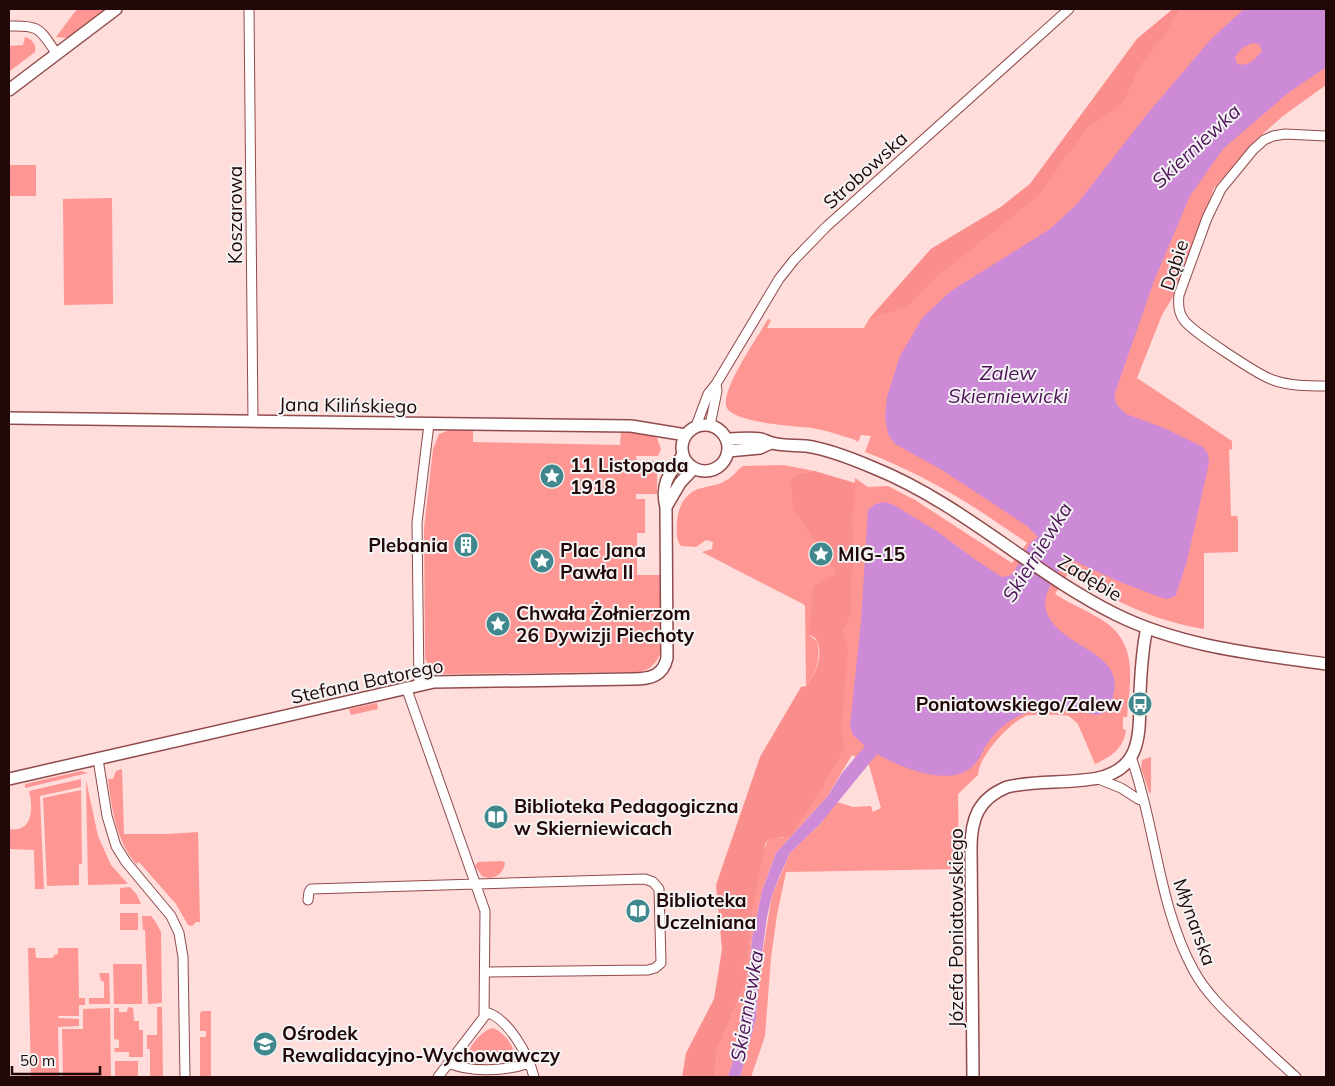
<svg xmlns="http://www.w3.org/2000/svg" width="1335" height="1086" viewBox="0 0 1335 1086" font-family="Mulish,sans-serif">
<style>
.green{fill:#fe9694}
.forest{fill:#f98e8d}
.water{fill:#cc8ad7;fill-rule:evenodd}
.lines{fill:none;stroke-linecap:round;stroke-linejoin:round}
.minor-casing{stroke:#904b4b;stroke-width:11}
.tertiary-casing{stroke:#904b4b;stroke-width:14}
.minor{stroke:#fff;stroke-width:9}
.tertiary{stroke:#fff;stroke-width:11}
.labels{text-anchor:middle;stroke-width:4;stroke-linejoin:round;paint-order:stroke}
.street-label{font-size:19px;fill:#210707;stroke:#f3f3f3}
.poi-label{font-size:19px;font-weight:bold;fill:#210707;stroke:#f3f3f3;text-anchor:start}
.water-label{font-size:20px;font-style:italic;fill:#4e1258;stroke:#f3f3f3}
</style>
<rect width="100%" height="100%" fill="#fedddb"/>
<path class="green" d="M77,9H107L67,38L56,37Z
M1173,9H1326V85L1283,116L1257,139L1214,188L1174,295L1162,315L1137,378L1232,441V449L1229,450L1231,516H1237L1238,520V552L1204,553V629C1173,624 1144,614 1116,600C1100,592 1084,581 1068,574L1055,594C1070,604 1087,610 1102,620C1139,643 1130,680 1127,717H1123V729L1126,730C1124,748 1111,757 1095,764L1078,724L1069,716C1062,715 1032,714 1026,716C1010,722 978,757 978,775L958,794L959,869L786,872L777,915L771,958L765,1036L751,1077H740L756,1019L760,968L772,895L790,853L820,824L837,802L853,807L871,806L873,812L881,808L869,765L852,755L827,797L776,853L762,891L752,939L745,1019L728,1077H715L717,1051L746,982L752,915L763,851L769,838L774,836L783,838L823,671L822,582L810,636L817,641C821,660 817,670 806,686L805,606L803,604L702,552L712,549L713,542L706,540L696,547L681,546C675,539 677,531 677,523C678,504 687,490 706,487C713,485 719,485 725,481C732,478 737,470 743,466L783,465L815,471C807,472 796,473 791,480L852,509L855,478L868,487L888,486L915,500L1012,563L1027,543C1016,535 1003,527 992,519C952,492 910,469 865,452L871,436L861,435L858,442L853,439C839,435 825,430 812,428C796,426 728,423 726,405C723,386 758,337 768,319L771,320L767,328H864L869,319L931,249L1001,207L1030,184L1137,39Z
M25,37C32,39 37,45 35,52L10,71L9,67V46L23,45Z
M9,165H36V196H9Z
M112,198L113,304L64,305L63,199Z
M450,430L473,431V442L620,445L621,432L647,433L657,438L661,449L658,456H636L637,461H657V494H636V499H645V533H637V575H661L662,648C659,661 651,671 637,672L440,674L431,670L425,658L424,528L433,449L439,434Z
M377,703L378,709L351,715L349,709Z
M1151,757V793L1149,792L1141,768L1142,760Z
M122,769L124,834H168L198,832L200,922H196L192,926L188,925L176,904L139,862L136,864C116,839 112,811 108,779H113L116,771Z
M81,771L88,773L25,788V784Z
M81,779V787L40,796L44,889H35L34,850L9,849V829C34,833 33,806 29,791Z
M86,780L98,836L111,865L128,884L88,885Z
M81,790L82,864H79V885L47,886L43,798Z
M502,861L505,863C503,875 493,881 482,876L475,866L478,862Z
M130,887L137,895L141,904H120V888Z
M120,913H138V930H120Z
M142,916H151L155,921L161,932L162,1003L148,1004L145,930H143Z
M28,948H35L36,958H53L54,955L58,954V948H78L79,998H85V1005H79V1016H58L59,1018L79,1019V1026L58,1027L59,1077H31Z
M113,964H142V1004H114Z
M99,973H109L110,1004H89V998H104V982L101,981Z
M128,1007L133,1008L134,1021H139V1030H143V1057H129V1052H115L114,1048H119V1040L114,1039V1008H119V1012H127Z
M157,1007H162L163,1077H150V1049H147V1035H157Z
M110,1008L111,1077H63L62,1029H83V1009Z
M202,1011H211V1077H200V1037H206V1031H200V1013Z
M493,1028C503,1031 524,1054 507,1061L508,1056L472,1057L470,1061L467,1057C469,1046 482,1030 493,1028Z
M115,1061H138V1077H115Z"/>
<path class="forest" d="M1173,9H1180L1161,39L1141,64L1121,106L1087,128L1036,198L936,277L909,306L869,319L931,249L1001,207L1030,184L1137,39Z
M815,471L855,483L856,486L852,519L854,560L851,580V614L842,631L848,650L841,734L845,747L824,784L792,834C780,842 774,831 765,844L752,915L746,982L717,1051L715,1077H682L686,1053L714,999L722,949L716,885L760,757L801,687L806,686C815,674 824,658 817,641C816,637 812,637 809,634L813,588L815,585L835,575L836,571L793,509L791,480C796,473 807,472 815,471Z"/>
<path class="water" d="M1244,9H1326V67L1288,93L1223,149L1190,196L1154,281L1115,393V399L1117,405L1126,414L1164,428L1203,447L1208,454L1209,463L1187,561L1176,595L1171,598L1165,599L1120,582L1068,558C1059,573 1041,593 1046,610C1057,649 1130,650 1112,699C1109,708 1107,713 1097,715C1074,711 1049,705 1026,713C1010,718 994,732 985,747C983,751 981,756 978,760C957,792 902,768 877,754L820,824L790,853L780,875L772,895L767,917L760,968L756,1019L740,1077H728L745,1019L752,939L762,891L776,853L827,797L842,773L865,746L853,735L850,726L861,621L868,510L875,504L885,502L894,505L938,532L973,558L1002,577L1009,576L1013,573L1031,542L1038,537L1027,526L942,470L895,444L888,434L885,417L887,397L900,356L923,317L951,291L1050,229L1077,204L1148,113L1212,38ZM1252,43L1259,44L1262,51C1254,60 1249,67 1237,64L1235,57L1242,48Z"/>
<g class="lines">
<defs>
<path id="minor" d="M249,9L253,421
M9,26C41,25 39,29 57,54
M1326,136L1285,134L1273,136L1264,140L1253,150L1221,189L1207,218L1179,295C1178,304 1178,313 1184,320C1191,331 1260,376 1273,380C1290,386 1308,386 1326,386
M710,425L717,391L716,384
M696,426L708,394L716,384L779,279L794,260L826,227L1069,9
M419,685L417,523L429,424
M406,687L485,911L484,1017L438,1077
M1131,757C1156,826 1158,906 1194,971C1206,993 1225,1011 1243,1028C1261,1045 1278,1061 1296,1077
M98,759L107,816L116,846L126,862L171,916L179,933L183,957L185,1077
M1096,778L1121,788L1138,799L1144,801
M308,900L309,892L311,889L645,879L653,882L659,889L661,963L655,968L648,970L485,972
M485,1012C508,1017 529,1056 534,1077
M449,1063C470,1073 507,1071 529,1063"/>
<path id="tertiary" d="M9,90L116,9
M9,418L631,426L686,435
M682 448a23 23 0 1 1 46 0a23 23 0 1 1-46 0Z
M727,439C738,439 750,437 761,439C765,440 768,442 772,443C783,446 795,445 806,446C828,449 853,459 874,468C963,504 1032,573 1117,615C1183,647 1255,654 1326,664
M728,451L760,448L771,443
M666,507L680,483L694,468
M9,779L434,682L633,679C650,679 663,676 667,658L666,507C660,483 670,473 683,455
M973,1077L971,848C971,819 978,799 1007,787C1036,780 1068,784 1098,778C1144,768 1139,730 1140,692C1141,671 1142,649 1147,628"/>
</defs>
<use href="#minor" class="minor-casing"/>
<use href="#tertiary" class="tertiary-casing"/>
<use href="#minor" class="minor"/>
<use href="#tertiary" class="tertiary"/>
</g>
<defs>
<symbol id="sight-disc" viewBox="-11 -11 22 22"><circle r="9.5" fill="#40888d" stroke="#f3f3f3"/><path d="M0-6L1.8-2.2L6-1.7L2.9 1.2L3.7 5.4L0 3.3L-3.7 5.4L-2.9 1.2L-6-1.7L-1.8-2.2Z" fill="#fff"/></symbol>
<symbol id="building-disc" viewBox="-11 -11 22 22"><circle r="9.5" fill="#40888d" stroke="#f3f3f3"/><path d="M-4-6H4V6H1V3H-1V6H-4ZM-2.5-4.3h1.7v1.8h-1.7ZM.8-4.3h1.7v1.8H.8ZM-2.5-1h1.7V.8h-1.7ZM.8-1h1.7V.8H.8Z" fill="#fff"/></symbol>
<symbol id="bus-disc" viewBox="-11 -11 22 22"><circle r="9.5" fill="#40888d" stroke="#f3f3f3"/><path d="M-5-6H5V4H4V6H2V4H-2V6H-4V4H-5ZM-3.5-4V0h7V-4ZM-3.5 1.2v1.5H-2V1.2ZM2 1.2v1.5H3.5V1.2Z" fill="#fff"/></symbol>
<symbol id="library-disc" viewBox="-11 -11 22 22"><circle r="9.5" fill="#40888d" stroke="#f3f3f3"/><path d="M-6-4Q-3-5.5-.7-3.5V5Q-3 3-6 4ZM6-4Q3-5.5 .7-3.5V5Q3 3 6 4Z" fill="#fff"/></symbol>
<symbol id="school-disc" viewBox="-11 -11 22 22"><circle r="9.5" fill="#40888d" stroke="#f3f3f3"/><path d="M0-5L7-2L0 1L-7-2ZM-4 1L0 2.5L4 1V4Q0 6-4 4Z" fill="#fff"/></symbol>
</defs>
<g fill-rule="evenodd">
<use href="#sight-disc" x="538" y="462" width="28" height="28"/>
<use href="#building-disc" x="452" y="531" width="28" height="28"/>
<use href="#sight-disc" x="807" y="540" width="28" height="28"/>
<use href="#sight-disc" x="528" y="547" width="28" height="28"/>
<use href="#sight-disc" x="484" y="610" width="28" height="28"/>
<use href="#bus-disc" x="1126" y="690" width="28" height="28"/>
<use href="#library-disc" x="482" y="803" width="28" height="28"/>
<use href="#library-disc" x="624" y="897" width="28" height="28"/>
<use href="#school-disc" x="251" y="1030" width="28" height="28"/>
</g>
<g class="labels">
<g class="street-label">
<text transform="translate(865 170) rotate(-42)" y="7">Strobowska</text>
<text transform="translate(235 215) rotate(-90)" y="7">Koszarowa</text>
<text transform="translate(1174 265) rotate(-72)" y="7">Dąbie</text>
<text transform="translate(348 405) rotate(1)" y="7">Jana Kilińskiego</text>
<text transform="translate(1090 578) rotate(31)" y="7">Zadębie</text>
<text transform="translate(367 681) rotate(-12)" y="7">Stefana Batorego</text>
<text transform="translate(1195 922) rotate(70)" y="7">Młynarska</text>
<text transform="translate(956 928) rotate(-90)" y="7">Józefa Poniatowskiego</text>
</g>
<g class="poi-label">
<text x="570" y="472">11 Listopada<tspan x="570" dy="22">1918</tspan></text>
<text x="448" y="552" text-anchor="end">Plebania</text>
<text x="560" y="557">Plac Jana<tspan x="560" dy="22">Pawła II</tspan></text>
<text x="838" y="561">MIG-15</text>
<text x="516" y="620">Chwała Żołnierzom<tspan x="516" dy="22">26 Dywizji Piechoty</tspan></text>
<text x="1122" y="711" text-anchor="end">Poniatowskiego/Zalew</text>
<text x="514" y="813">Biblioteka Pedagogiczna<tspan x="514" dy="22">w Skierniewicach</tspan></text>
<text x="656" y="907">Biblioteka<tspan x="656" dy="22">Uczelniana</tspan></text>
<text x="282" y="1040">Ośrodek<tspan x="282" dy="22">Rewalidacyjno-Wychowawczy</tspan></text>
</g>
<g class="water-label">
<text transform="translate(1196 146) rotate(-43)" y="7">Skierniewka</text>
<text x="1008" y="380">Zalew<tspan x="1008" dy="23">Skierniewicki</tspan></text>
<text transform="translate(1037 552) rotate(-58)" y="7">Skierniewka</text>
<text transform="translate(747 1006) rotate(-80)" y="7">Skierniewka</text>
</g>
</g>
<rect width="1335" height="1086" fill="none" stroke="#210707" stroke-width="20"/>
<path d="M12 1066v8h88v-8" fill="none" stroke="#210707" stroke-width="2.5"/>
<text x="20" y="1066" font-size="15" fill="#210707" stroke="#f3f3f3" stroke-width="4" paint-order="stroke">50 m</text>
</svg>
